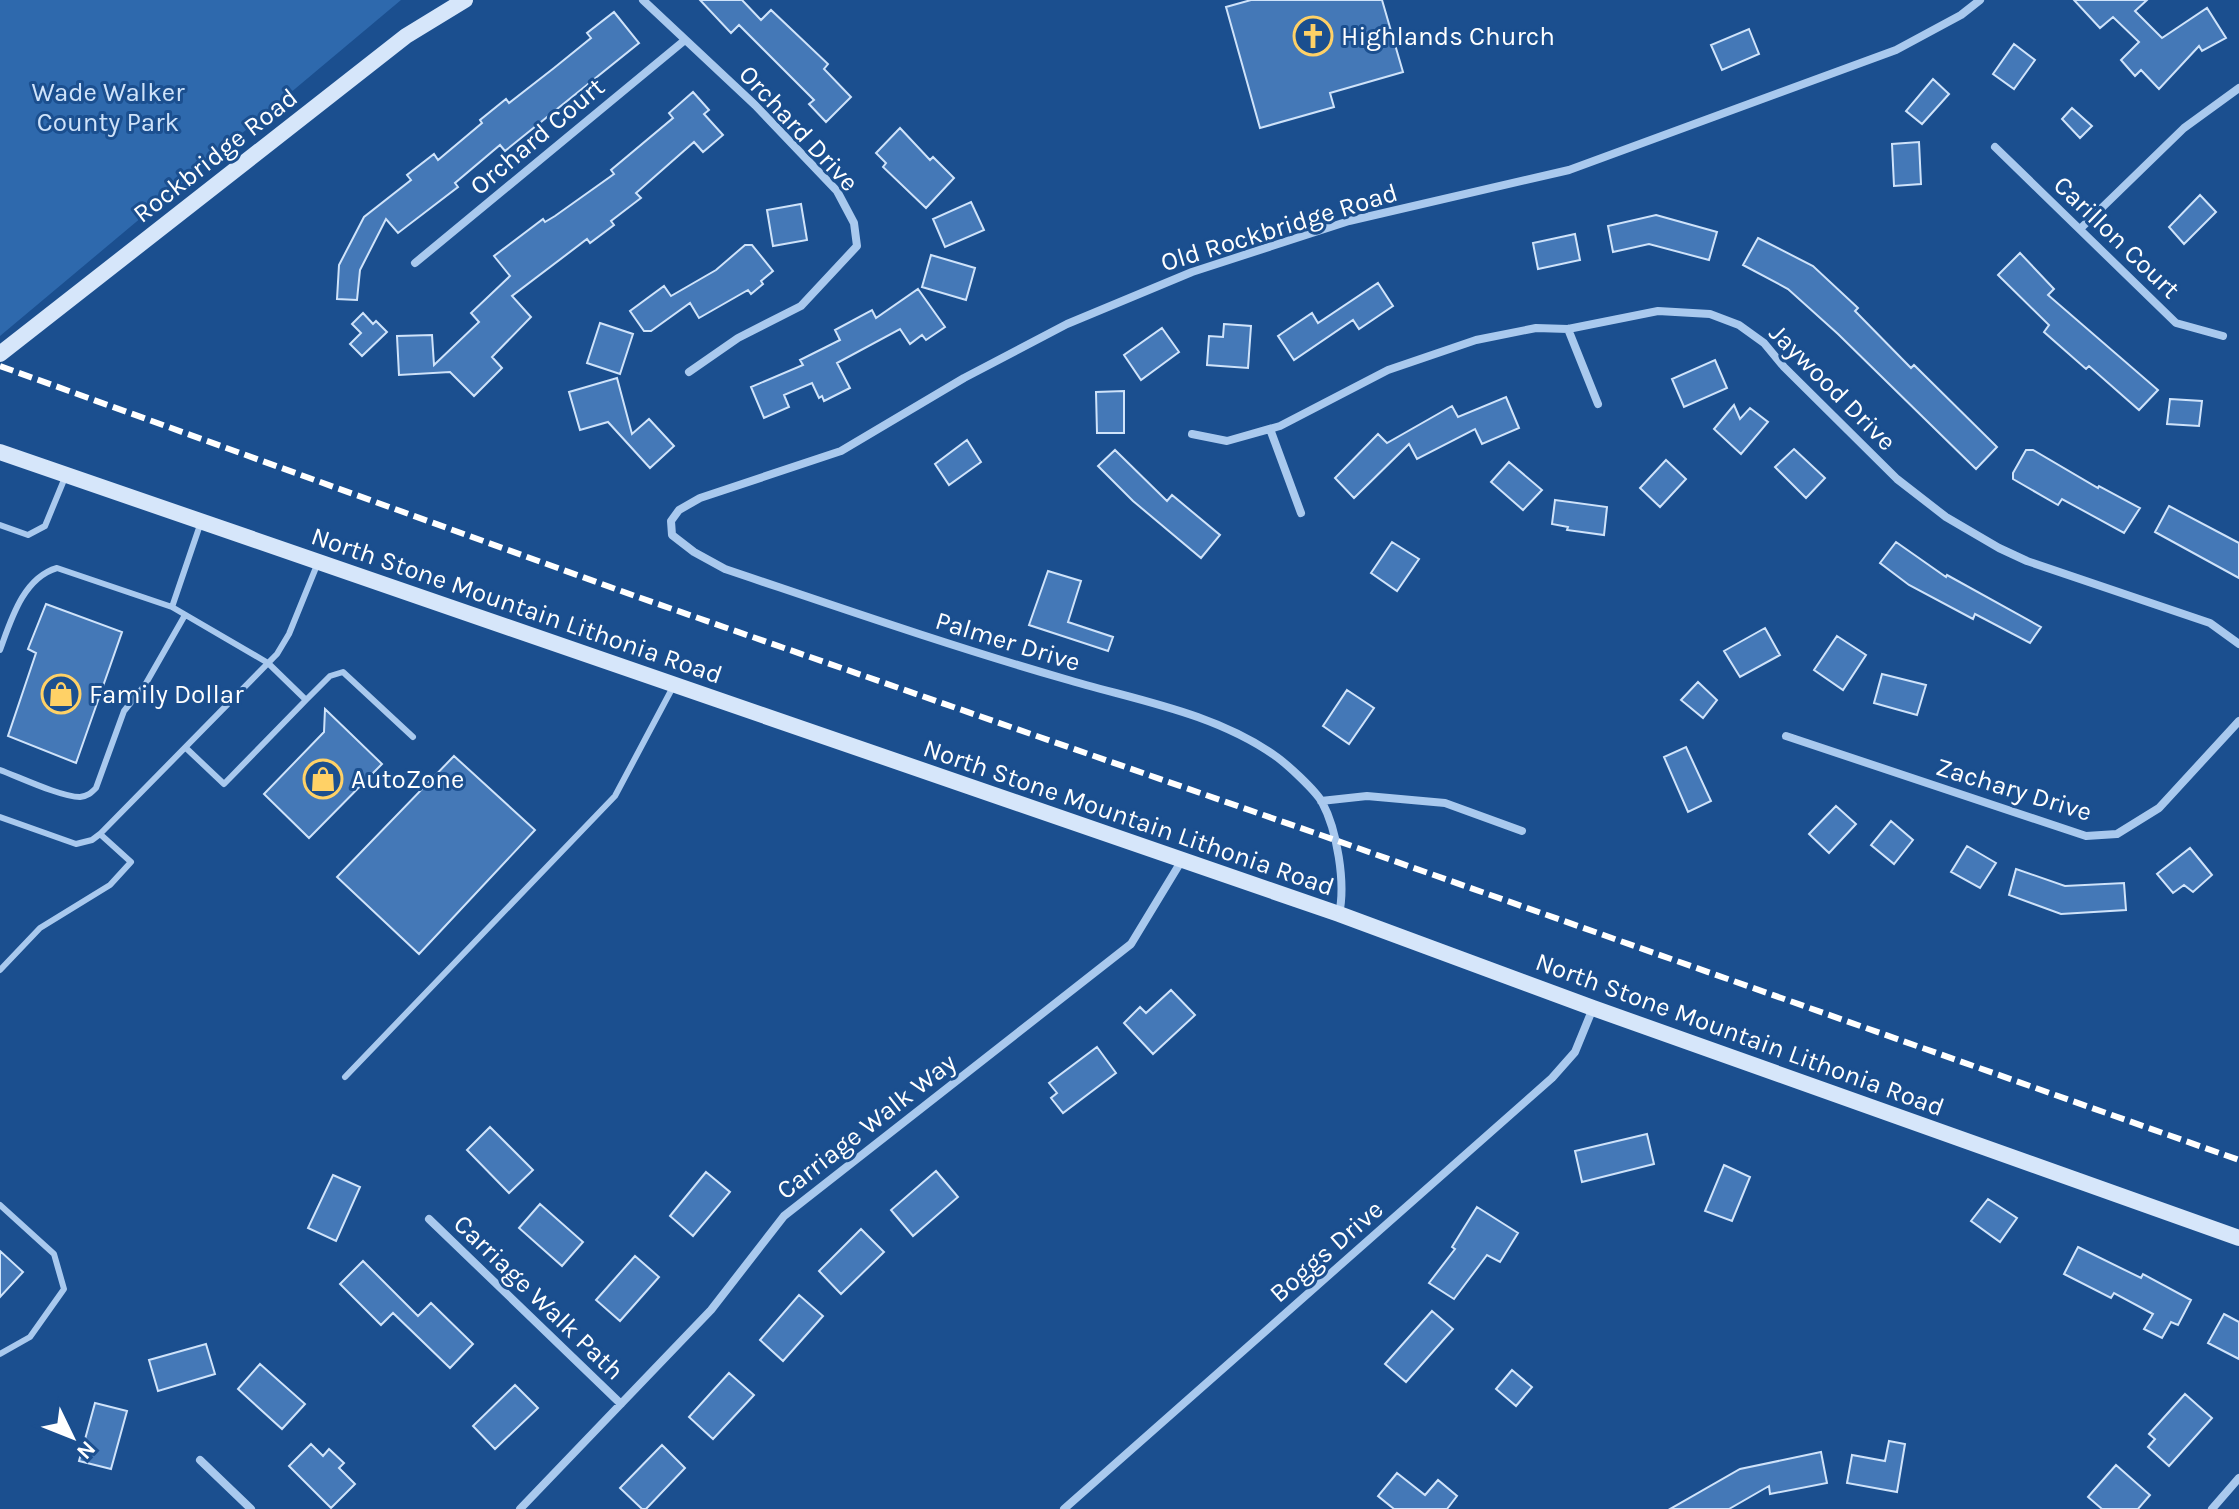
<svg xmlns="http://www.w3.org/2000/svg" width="2239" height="1509" viewBox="0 0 2239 1509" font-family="Karla,sans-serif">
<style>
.green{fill:#2e69ad}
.building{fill:#4478b7;stroke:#cfe3fa;stroke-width:2}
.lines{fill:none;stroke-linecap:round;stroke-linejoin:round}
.service{stroke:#a9c9ee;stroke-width:6}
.minor{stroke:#a9c9ee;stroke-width:8}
.secondary{stroke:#d6e6fa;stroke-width:16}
.rail{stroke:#fff;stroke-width:6;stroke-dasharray:14 6;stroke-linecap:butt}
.labels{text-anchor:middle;stroke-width:6;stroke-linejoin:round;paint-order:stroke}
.poi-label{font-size:26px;fill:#fff;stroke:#1b4f8f;text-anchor:start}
.park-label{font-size:26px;fill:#cfe3fa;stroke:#1b4f8f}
.street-label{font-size:26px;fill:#fff;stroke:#1b4f8f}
</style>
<rect width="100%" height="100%" fill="#1b4f8f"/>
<path class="green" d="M0,0H401L0,336Z"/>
<path class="building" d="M700,0H742L761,20L771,10L828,64L824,69L851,97L826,122L809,104L814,100L739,25L731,33Z
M1251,0H1382L1403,72L1330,93L1334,107L1260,128L1226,7Z
M2074,0H2147L2135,11L2162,38L2207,8L2226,38L2202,51L2199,46L2159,89L2141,70L2135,76L2121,60L2139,42L2113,17L2100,28Z
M614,12L639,43L505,151L500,145L455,183L458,187L398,233L386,219L360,270L357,300L337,299L339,265L364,217L411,180L407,175L434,154L438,160L482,123L480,120L506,99L509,103L554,68L591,38L587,33Z
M1749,29L1759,54L1722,70L1711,45Z
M2014,44L2035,60L2014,89L1993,74Z
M1933,79L1949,94L1922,124L1906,111Z
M693,92L709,110L704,114L723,135L703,152L694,142L636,193L641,198L611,221L614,225L590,243L587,239L512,296L531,317L492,357L502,368L474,396L450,372L399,375L397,336L432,335L434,365L479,322L471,313L510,276L494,256L543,219L545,222L555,216L614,174L611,170L673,118L669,113Z
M2072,108L2092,126L2080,138L2062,119Z
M900,128L930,160L933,157L954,178L926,208L883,167L886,163L876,153Z
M1919,142L1921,184L1894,186L1892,144Z
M2200,195L2216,212L2184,244L2169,227Z
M971,202L984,230L945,247L933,219Z
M801,204L807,240L773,246L767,210Z
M1656,215L1717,232L1709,260L1649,244L1613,252L1608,226Z
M1575,234L1580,260L1538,269L1533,243Z
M1758,238L1813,266L1858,308L1855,311L1911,368L1914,365L1997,447L1976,469L1838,334L1788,289L1743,265Z
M745,245H752L773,271L761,281L763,284L751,294L748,290L699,318L690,303L651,331H644L630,311L664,286L671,296L716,270Z
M2020,253L2054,289L2048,295L2158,390L2139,410L2089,366L2086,369L2044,332L2049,325L1998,275Z
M931,255L975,268L966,300L922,287Z
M1378,283L1393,306L1359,329L1353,320L1294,360L1278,336L1312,313L1318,323Z
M918,289L945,327L926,340L922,335L910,344L900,329L837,363L850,388L824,401L822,396L819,398L812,383L784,395L789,407L764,418L751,387L803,365L800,360L840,340L835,330L872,310L876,318Z
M363,313L373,324L376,321L387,332L362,356L350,344L361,333L352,324Z
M600,323L633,334L620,374L587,363Z
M1224,324L1251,326L1248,368L1207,365L1209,336L1223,337Z
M1162,328L1179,352L1141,380L1124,355Z
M1715,360L1727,388L1684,407L1672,379Z
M617,378L632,434L649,419L674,446L650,468L608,422L580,430L569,392Z
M1124,391V433H1097L1096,392Z
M1506,397L1519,428L1482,444L1475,429L1417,459L1409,444L1354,498L1335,478L1378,434L1387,443L1452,406L1458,417Z
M2170,399L2202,401L2199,426L2167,424Z
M1734,405L1740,419L1750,408L1768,422L1741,454L1714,429Z
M967,440L981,462L949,485L935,464Z
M1794,449L1825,478L1806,498L1775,467Z
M1115,450L1167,501L1172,495L1220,535L1201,558L1133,501L1098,466Z
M2026,450H2033L2098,488L2099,486L2140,508L2124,533L2062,499L2058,505L2013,479V473Z
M1666,460L1686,479L1660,507L1640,488Z
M1509,462L1542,490L1523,510L1491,482Z
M1555,500L1607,507L1604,535L1567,530L1568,527L1552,524Z
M2169,506L2239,543V578L2155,532Z
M1392,542L1419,559L1397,591L1371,573Z
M1896,542L1946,577L1947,575L2041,627L2030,643L1975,614L1973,619L1909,585L1880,563Z
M1048,571L1081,581L1068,622L1113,637L1108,651L1029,625Z
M46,604L122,632L76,763L8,736L36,653L28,649Z
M1765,628L1780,655L1740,677L1724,651Z
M1837,636L1866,655L1843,690L1814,670Z
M1882,674L1926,685L1917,715L1874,703Z
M1698,682L1717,700L1703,718L1681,700Z
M1347,690L1374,708L1349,744L1323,726Z
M325,709L382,764L309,838L264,794L324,732Z
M1686,747L1711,801L1688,812L1664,757Z
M454,756L535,830L419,954L337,877Z
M1836,806L1856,824L1829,853L1809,834Z
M1891,821L1913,840L1894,864L1871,845Z
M1967,846L1996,863L1980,888L1951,872Z
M2190,848L2212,875L2193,892L2184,885L2173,893L2157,874Z
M2016,869L2065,886L2124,883L2126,910L2061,914L2009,895Z
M1171,990L1195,1015L1153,1054L1124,1023L1140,1007L1146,1013Z
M1097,1047L1116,1073L1063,1113L1051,1098L1057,1093L1049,1083Z
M490,1127L533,1170L509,1193L467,1150Z
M1647,1134L1654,1164L1582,1182L1575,1151Z
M1724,1165L1750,1177L1732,1221L1705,1211Z
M936,1171L958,1197L913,1236L891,1210Z
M706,1172L730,1192L693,1236L670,1216Z
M333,1175L360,1187L336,1241L308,1228Z
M1988,1199L2017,1218L2000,1242L1971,1221Z
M540,1204L583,1242L562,1266L519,1228Z
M1477,1207L1518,1233L1500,1262L1487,1255L1454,1299L1429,1283L1455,1249L1452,1247Z
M861,1229L884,1252L841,1294L819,1271Z
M2078,1247L2141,1278L2143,1274L2191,1300L2178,1325L2171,1322L2162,1338L2144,1329L2153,1314L2114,1293L2111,1298L2064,1274Z
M0,1251L23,1272L0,1297Z
M635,1256L659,1277L620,1321L596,1300Z
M363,1261L418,1316L431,1303L473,1344L450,1368L393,1313L381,1325L340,1284Z
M799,1295L823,1316L783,1361L760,1340Z
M1432,1311L1453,1329L1406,1382L1385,1364Z
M2224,1314L2239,1322V1359L2208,1343Z
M206,1344L215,1374L158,1391L149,1360Z
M260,1364L305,1404L282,1429L238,1389Z
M1512,1370L1532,1387L1516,1406L1496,1389Z
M729,1373L754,1395L713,1439L689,1417Z
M515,1385L538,1408L495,1449L473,1426Z
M2185,1394L2212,1418L2169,1466L2148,1447L2155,1439L2149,1434Z
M95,1403L127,1411L111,1469L79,1461Z
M1889,1441L1905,1444L1897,1492L1847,1483L1852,1455L1885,1461Z
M311,1444L323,1456L329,1449L344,1463L339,1468L355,1484L331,1508L289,1466Z
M662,1445L685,1468L646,1509H642L620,1488Z
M1821,1452L1827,1483L1770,1494L1769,1486L1729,1509H1670L1740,1469Z
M2116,1465L2150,1495L2138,1509H2102L2088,1497Z
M1397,1473L1425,1495L1438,1480L1457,1496L1447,1509H1394L1378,1496Z"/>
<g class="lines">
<path class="service" d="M0,525L28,535L45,526L66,475
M0,650C11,620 23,578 57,568L172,607
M306,700L330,676L343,672L413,737
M186,748L224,784L306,700L268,663L172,607L201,522
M0,770C19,777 61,797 80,797C88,796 91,793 96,788L124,711L145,685L185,615
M0,817L76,844L92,840L100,834L277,654L289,634L317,565
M0,970L40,928L110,885L131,862L100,834
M345,1077L615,796L674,685
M0,1205L54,1254L64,1289L30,1337L0,1354"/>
<path class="minor" d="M643,0L755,105L837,191L854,223L857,246L801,306L738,338L689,372
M1995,147L2176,323L2223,336
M2080,229L2184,128L2239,88
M415,263L685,40
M1568,329L1598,404
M1270,429L1301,513
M1192,434L1227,441L1280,426L1388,370L1476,340L1536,328L1568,329L1658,311L1710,314L1739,325L1764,343L1784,367L1897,479L1946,517L1999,548L2027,561L2210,623L2239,644
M1786,736L2086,836L2117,834L2159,808L2239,721
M1321,801L1367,796L1445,803L1522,831
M1339,914C1346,883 1337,830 1322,802C1315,790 1286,763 1274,755C1212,712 1135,700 1065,679C950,646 838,607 725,569L694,552L672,535L671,521L679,510L700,498L841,451L964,378L1067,324L1192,272L1349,221L1569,170L1896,50L1961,15L1980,0
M429,1219L621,1404
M200,1460L251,1509
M520,1509L711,1310L784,1216L1131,944L1182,860
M1064,1509L1552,1078L1575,1052L1593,1008
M2212,1509L2239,1478"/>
<path class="secondary" d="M0,354L406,36L465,0
M0,452L1339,914L1593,1008L2239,1238"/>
<path class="rail" d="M0,366L635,596L1335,840L2239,1160"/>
</g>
<defs>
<symbol id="church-ring" viewBox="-11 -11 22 22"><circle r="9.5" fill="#1b4f8f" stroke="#ffd166" stroke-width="1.5"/><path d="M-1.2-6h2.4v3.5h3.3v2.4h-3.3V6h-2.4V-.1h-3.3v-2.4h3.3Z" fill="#ffd166"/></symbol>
<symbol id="shop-ring" viewBox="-11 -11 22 22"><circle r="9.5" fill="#1b4f8f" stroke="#ffd166" stroke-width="1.5"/><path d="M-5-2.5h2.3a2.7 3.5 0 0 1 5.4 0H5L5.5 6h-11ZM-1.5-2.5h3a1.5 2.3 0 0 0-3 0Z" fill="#ffd166"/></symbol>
</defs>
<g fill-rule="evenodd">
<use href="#church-ring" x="1291" y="14" width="44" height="44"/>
<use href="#shop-ring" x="39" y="672" width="44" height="44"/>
<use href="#shop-ring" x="301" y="757" width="44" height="44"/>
</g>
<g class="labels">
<g class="poi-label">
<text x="1341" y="45">Highlands Church</text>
<text x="89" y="703">Family Dollar</text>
<text x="351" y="788">AutoZone</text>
</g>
<g class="park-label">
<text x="108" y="101">Wade Walker<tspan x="108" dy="30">County Park</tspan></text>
</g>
<g class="street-label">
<text transform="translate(799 128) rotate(47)" y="9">Orchard Drive</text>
<text transform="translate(537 136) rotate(-40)" y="9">Orchard Court</text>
<text transform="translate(215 155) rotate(-38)" y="9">Rockbridge Road</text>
<text transform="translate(1279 227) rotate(-17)" y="9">Old Rockbridge Road</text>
<text transform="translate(2117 237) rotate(44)" y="9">Carillon Court</text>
<text transform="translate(1833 387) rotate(45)" y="9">Jaywood Drive</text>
<text transform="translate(517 605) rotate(19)" y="9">North Stone Mountain Lithonia Road</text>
<text transform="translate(1008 641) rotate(17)" y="9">Palmer Drive</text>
<text transform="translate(2014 789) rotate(17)" y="9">Zachary Drive</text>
<text transform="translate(1129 817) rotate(19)" y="9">North Stone Mountain Lithonia Road</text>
<text transform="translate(1740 1034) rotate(20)" y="9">North Stone Mountain Lithonia Road</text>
<text transform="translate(866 1126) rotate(-38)" y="9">Carriage Walk Way</text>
<text transform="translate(1326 1251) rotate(-41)" y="9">Boggs Drive</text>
<text transform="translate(539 1297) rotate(44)" y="9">Carriage Walk Path</text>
</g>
</g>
<g transform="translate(72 1437) rotate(133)" stroke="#1b4f8f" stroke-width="6" paint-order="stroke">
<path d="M0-6L14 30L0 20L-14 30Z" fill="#ffffff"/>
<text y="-12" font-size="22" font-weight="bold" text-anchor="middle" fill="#ffffff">N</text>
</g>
</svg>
